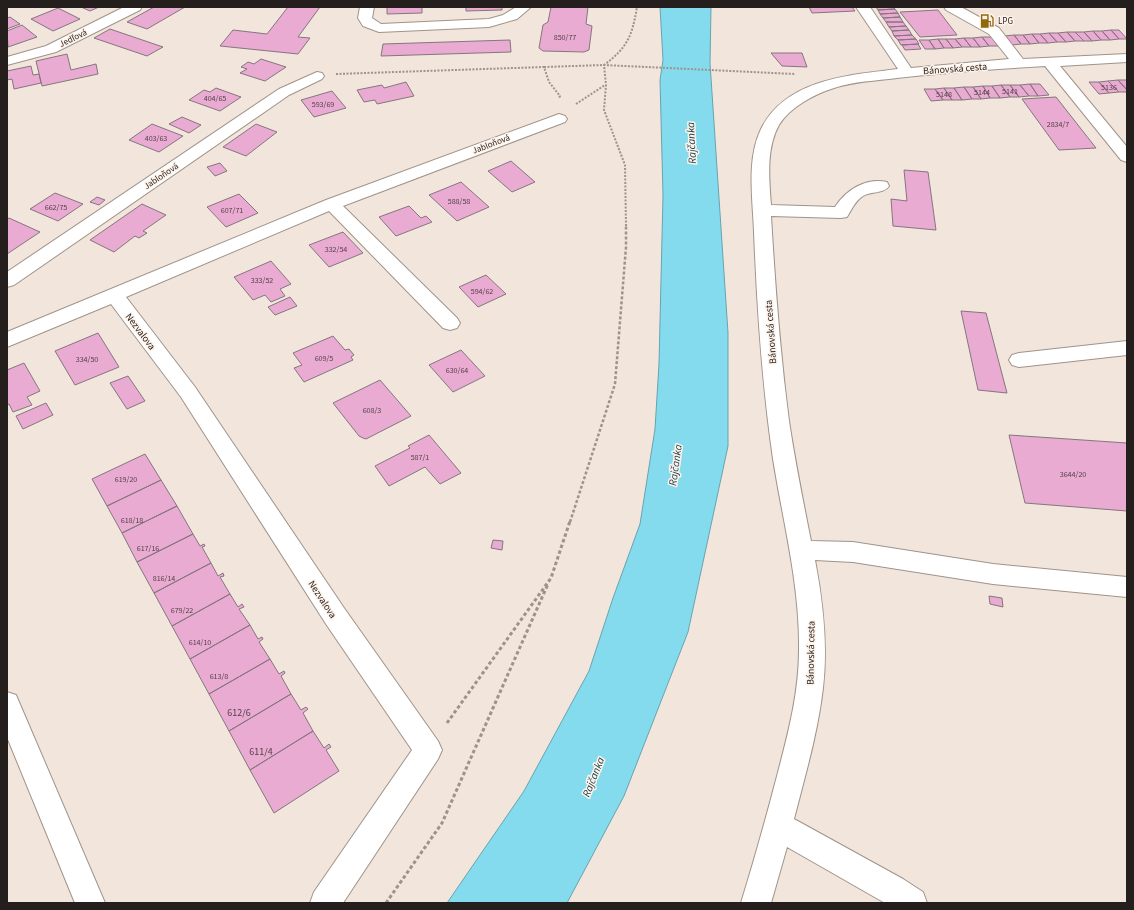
<svg xmlns="http://www.w3.org/2000/svg" width="1134" height="910" viewBox="0 0 1134 910" font-family="'Source Sans 3',sans-serif">
<style>
.water{fill:#85dbee;stroke:#68a3af}
.building{fill:#e9abd1;stroke:#84767e}
.lines{fill:none;stroke-linecap:round;stroke-linejoin:round}
.minor-casing{stroke:#9f938a;stroke-width:2}
.path-far2{stroke:#9d938c;stroke-width:2;stroke-dasharray:2 1.5;stroke-linecap:butt}
.path-far1{stroke:#9d938c;stroke-width:2.5;stroke-dasharray:3 2;stroke-linecap:butt}
.path{stroke:#9d938c;stroke-width:3;stroke-dasharray:3.5 2.5;stroke-linecap:butt}
.minor{fill:#fff;fill-rule:evenodd}
.labels{text-anchor:middle;stroke-width:3;stroke-linejoin:round;paint-order:stroke}
.number-label{font-size:8px;fill:#554249}
.far-poi-label{font-size:9px;fill:#241f1c;stroke:#fef3eb;text-anchor:start}
.far-street-label{font-size:9px;fill:#241f1c;stroke:#fef3eb}
.street-label{font-size:10px;fill:#241f1c;stroke:#fef3eb}
.near-number-label{font-size:10px;fill:#554249}
.water-label{font-size:11px;font-style:italic;fill:#1b434c;stroke:#fef3eb}
</style>
<rect width="100%" height="100%" fill="#f2e5db"/>
<path class="water" d="M660,7H711L710,63L728,333V446L688,632L624,796L567,903H447L524,791L589,671L613,598L640,524L655,429L659,364L663,195L660,80L663,60Z"/>
<path class="building" d="M81,7H99L90,11Z
M154,7H185L147,29L127,22Z
M288,7H320L298,37L310,38L298,54L220,46L233,30L267,34Z
M387,7H422V13L387,14Z
M466,7H502V10L466,11Z
M551,7H588L586,24L592,26L589,50L584,52L543,51L539,48L543,25L548,22Z
M809,7H852L855,11L812,13Z
M876,7H893L895,9L878,10Z
M58,8L80,19L53,31L31,19Z
M895,9L898,13L880,14L878,10Z
M938,10L957,35L920,37L900,12Z
M898,13L900,17L883,18L880,14Z
M10,17L20,24L7,29V18Z
M900,17L903,22H886L883,18Z
M886,22H903L906,26L889,27Z
M22,25L37,37L8,47L7,31Z
M906,26L909,30L892,31L889,27Z
M110,29L163,47L147,56L94,38Z
M909,30L912,35L894,36L892,31Z
M1111,30H1119L1127,39H1119Z
M1111,30L1119,39L1110,40L1102,31Z
M1093,31H1102L1110,40H1101Z
M1093,31L1101,40L1092,41L1084,32Z
M1067,32L1075,41L1066,42L1058,33Z
M1067,32H1075L1084,41H1075Z
M1075,32H1084L1092,41H1084Z
M1049,33L1057,42L1048,43L1040,34Z
M1049,33H1058L1066,42H1057Z
M1032,34L1039,43L1030,44L1023,35Z
M1032,34H1040L1048,43H1039Z
M912,35L916,39L898,40L894,36Z
M1014,35H1023L1030,44H1021Z
M1014,35L1021,44L1012,45L1005,36Z
M982,37L989,46L980,47L973,38Z
M982,37H992L998,46H989Z
M964,38H973L980,47H971Z
M964,38L971,47H962L955,39Z
M916,39L919,44L901,45L898,40Z
M938,39L944,48L935,49L929,40Z
M938,39H946L953,48H944Z
M946,39H955L962,47L953,48Z
M510,40L511,52L381,56L383,44Z
M919,40H929L935,49H925Z
M918,44L921,49L905,50L902,45Z
M771,53H802L807,67L782,66Z
M67,54L71,70L96,64L98,74L42,86L36,61Z
M261,59L286,67L265,81L240,73L247,69L241,67L248,62L254,64Z
M31,66L33,75L39,74L41,83L14,89L12,79L7,80V71Z
M1118,80H1127V90Z
M1118,80L1127,90V92H1119L1108,81Z
M1108,81L1119,92L1109,93L1099,82Z
M406,82L414,96L377,104L375,100L364,102L357,90L382,85L384,88Z
M1089,82H1099L1109,93L1099,94Z
M1030,84H1040L1049,95L1038,96Z
M1030,84L1038,96H1029L1020,85Z
M1001,85H1010L1019,97H1010Z
M1001,85L1010,97L1000,98L992,86Z
M1010,85H1020L1029,96L1019,97Z
M983,86L990,98L981,99L973,87Z
M983,86H992L1000,98H990Z
M964,87L972,99L962,100L954,88Z
M964,87H973L981,99H972Z
M216,88L241,97L220,111L189,100L204,90L210,92Z
M944,88L952,100H943L935,89Z
M944,88H954L962,100H952Z
M924,89H935L943,100L931,101Z
M332,91L346,108L314,117L301,100Z
M1056,97L1096,148L1059,150L1022,99Z
M182,117L201,125L189,133L169,124Z
M152,124L183,136L159,152L129,140Z
M256,124L277,132L246,156L223,147Z
M511,161L535,182L512,192L488,171Z
M220,163L227,171L215,176L207,167Z
M904,170L928,172L936,230L893,226L891,199L907,201Z
M461,182L489,207L457,221L429,195Z
M55,193L83,204L58,221L30,209Z
M239,194L258,213L226,227L207,207Z
M97,197L105,200L99,205L90,202Z
M142,204L166,215L143,231L147,233L139,238L135,236L114,252L90,240Z
M409,206L421,218L426,216L432,222L396,236L379,217Z
M9,218L40,232L7,254V219Z
M343,232L363,253L329,267L309,245Z
M271,261L291,284L280,289L285,296L271,302L265,295L253,300L234,277Z
M486,275L506,294L478,307L459,287Z
M290,297L297,306L275,315L268,307Z
M961,311L986,313L1007,393L978,390Z
M98,333L119,367L75,385L55,351Z
M333,336L345,350L349,349L354,355L351,357L353,360L304,382L294,368L302,365L293,353Z
M461,350L485,376L453,392L429,365Z
M24,363L40,391L27,397L32,405L13,412L9,404L7,405V370Z
M128,376L145,401L127,409L110,383Z
M380,380L411,416L366,439L363,438L359,436L333,403Z
M46,403L53,415L23,429L16,416Z
M429,435L461,473L440,484L425,467L389,486L375,466L410,448L408,446Z
M1009,435L1127,443V511L1025,503Z
M145,454L161,480L107,506L92,479Z
M161,480L177,506L122,533L107,506Z
M177,506L193,534L137,562L122,533Z
M193,534L200,546L204,544L205,546L202,547L211,563L154,593L137,562Z
M493,540L503,541L502,550L491,548Z
M211,563L218,576L223,573L224,576L220,577L230,594L172,626L154,593Z
M230,594L238,607L242,604L244,607L239,609L250,625L190,659L172,626Z
M989,596L1002,598L1003,607L990,604Z
M250,625L258,639L262,637L263,639L259,642L270,659L209,694L190,659Z
M270,659L279,674L284,671L285,673L281,676L291,694L229,731L209,694Z
M291,694L301,710L306,707L308,709L303,713L313,731L250,770L229,731Z
M313,731L324,748L329,744L331,747L326,750L339,771L274,813L250,770Z"/>
<g class="lines">
<defs>
<path id="minor" d="M124,7H142L140,10L56,52L7,65V57L46,46Z
M360,7H374L372,18L381,24L489,19L503,15L516,7H531L517,19L489,27L379,32L363,26L358,18Z
M856,7H870L911,68L1009,59L989,34L946,10L944,7H961L999,28L1023,59L1127,54V62L1060,66L1127,147V162L1121,160L1045,66C996,69 946,72 897,78C876,81 854,81 834,88C815,94 790,107 779,125C766,148 769,179 771,205L835,207C846,190 866,177 887,182L889,186C884,194 871,191 863,196C855,201 852,209 847,217L841,218L771,216C775,284 780,353 789,421C795,461 803,501 811,541L853,542L993,564L1127,577V597L993,584L853,562L815,560C823,602 828,645 823,688C818,732 805,776 794,819L903,879L923,892L927,903H885L787,847L771,903H741C754,861 766,818 777,776C788,734 799,693 799,650C800,585 783,522 773,459C762,384 757,308 754,232C753,200 746,160 761,129C786,79 849,75 898,69Z
M317,72L322,73L324,76L322,79L289,95L14,285L7,287V272L279,89Z
M559,114L565,116L567,119L565,122L343,206L457,318L460,323L457,328L450,330L443,328L329,211L126,297L195,387L344,608L438,741L442,750L438,759L343,903H310L314,892L412,750L326,624L181,397L111,304L7,347V332L326,200Z
M1127,341V355L1019,367L1012,365L1009,360L1012,355L1019,353Z
M7,692L16,695L105,903H75L7,737Z"/>
</defs>
<use href="#minor" class="minor-casing"/>
<path class="path-far2" d="M544,67L604,65L795,74
M336,74L544,67L549,82L560,96L559,98
M576,104L605,85
M626,226L625,165L604,110L606,85L604,65C628,47 632,36 637,7"/>
<path class="path-far1" d="M570,522L615,384L626,247V225"/>
<path class="path" d="M447,723L551,578L570,521
M386,903L442,823L548,584"/>
<use href="#minor" class="minor"/>
</g>
<defs>
<symbol id="fuel-bare" viewBox="-9 -9 18 18"><path d="M-5.5-6h7V0h2V4h1.3V-2.5L3-4.5l.8-.8L6-3V5H2.5V1h-1V6h-7ZM-4.2-4.7v3.2H.2V-4.7Z" fill="#8e6a0d" stroke="#fef3eb" stroke-width="2.5" paint-order="stroke"/></symbol>
</defs>
<g fill-rule="evenodd">
<use href="#fuel-bare" x="977" y="11" width="20" height="20"/>
</g>
<g class="labels">
<g class="number-label">
<text x="565" y="40">850/77</text>
<text x="1109" y="90">5136</text>
<text x="1010" y="94">5141</text>
<text x="982" y="95">5144</text>
<text x="944" y="97">5148</text>
<text x="215" y="101">404/65</text>
<text x="323" y="107">593/69</text>
<text x="1058" y="127">2834/7</text>
<text x="156" y="141">403/63</text>
<text x="459" y="204">588/58</text>
<text x="56" y="210">662/75</text>
<text x="232" y="213">607/71</text>
<text x="336" y="252">332/54</text>
<text x="262" y="283">333/52</text>
<text x="482" y="294">594/62</text>
<text x="324" y="361">609/5</text>
<text x="87" y="362">334/50</text>
<text x="457" y="373">630/64</text>
<text x="372" y="413">608/3</text>
<text x="420" y="460">587/1</text>
<text x="1073" y="477">3644/20</text>
<text x="126" y="482">619/20</text>
<text x="132" y="523">618/18</text>
<text x="148" y="551">617/16</text>
<text x="164" y="581">816/14</text>
<text x="182" y="613">679/22</text>
<text x="200" y="645">614/10</text>
<text x="219" y="679">613/8</text>
</g>
<g class="far-poi-label">
<text x="998" y="24">LPG</text>
</g>
<g class="far-street-label">
<text transform="translate(73 38) rotate(-26)" y="3">Jedľová</text>
<text transform="translate(491 144) rotate(-21)" y="3">Jabloňová</text>
<text transform="translate(161 176) rotate(-34)" y="3">Jabloňová</text>
</g>
<g class="street-label">
<text transform="translate(955 68) rotate(-4)" y="4">Bánovská cesta</text>
<text transform="translate(141 331) rotate(53)" y="4">Nezvalova</text>
<text transform="translate(770 332) rotate(-94)" y="4">Bánovská cesta</text>
<text transform="translate(323 599) rotate(57)" y="4">Nezvalova</text>
<text transform="translate(810 653) rotate(-89)" y="4">Bánovská cesta</text>
</g>
<g class="near-number-label">
<text x="239" y="716">612/6</text>
<text x="261" y="755">611/4</text>
</g>
<g class="water-label">
<text transform="translate(691 143) rotate(-93)" y="4">Rajčanka</text>
<text transform="translate(675 465) rotate(-82)" y="4">Rajčanka</text>
<text transform="translate(593 777) rotate(-68)" y="4">Rajčanka</text>
</g>
</g>
<rect width="1134" height="910" fill="none" stroke="#241f1c" stroke-width="16"/>
</svg>
